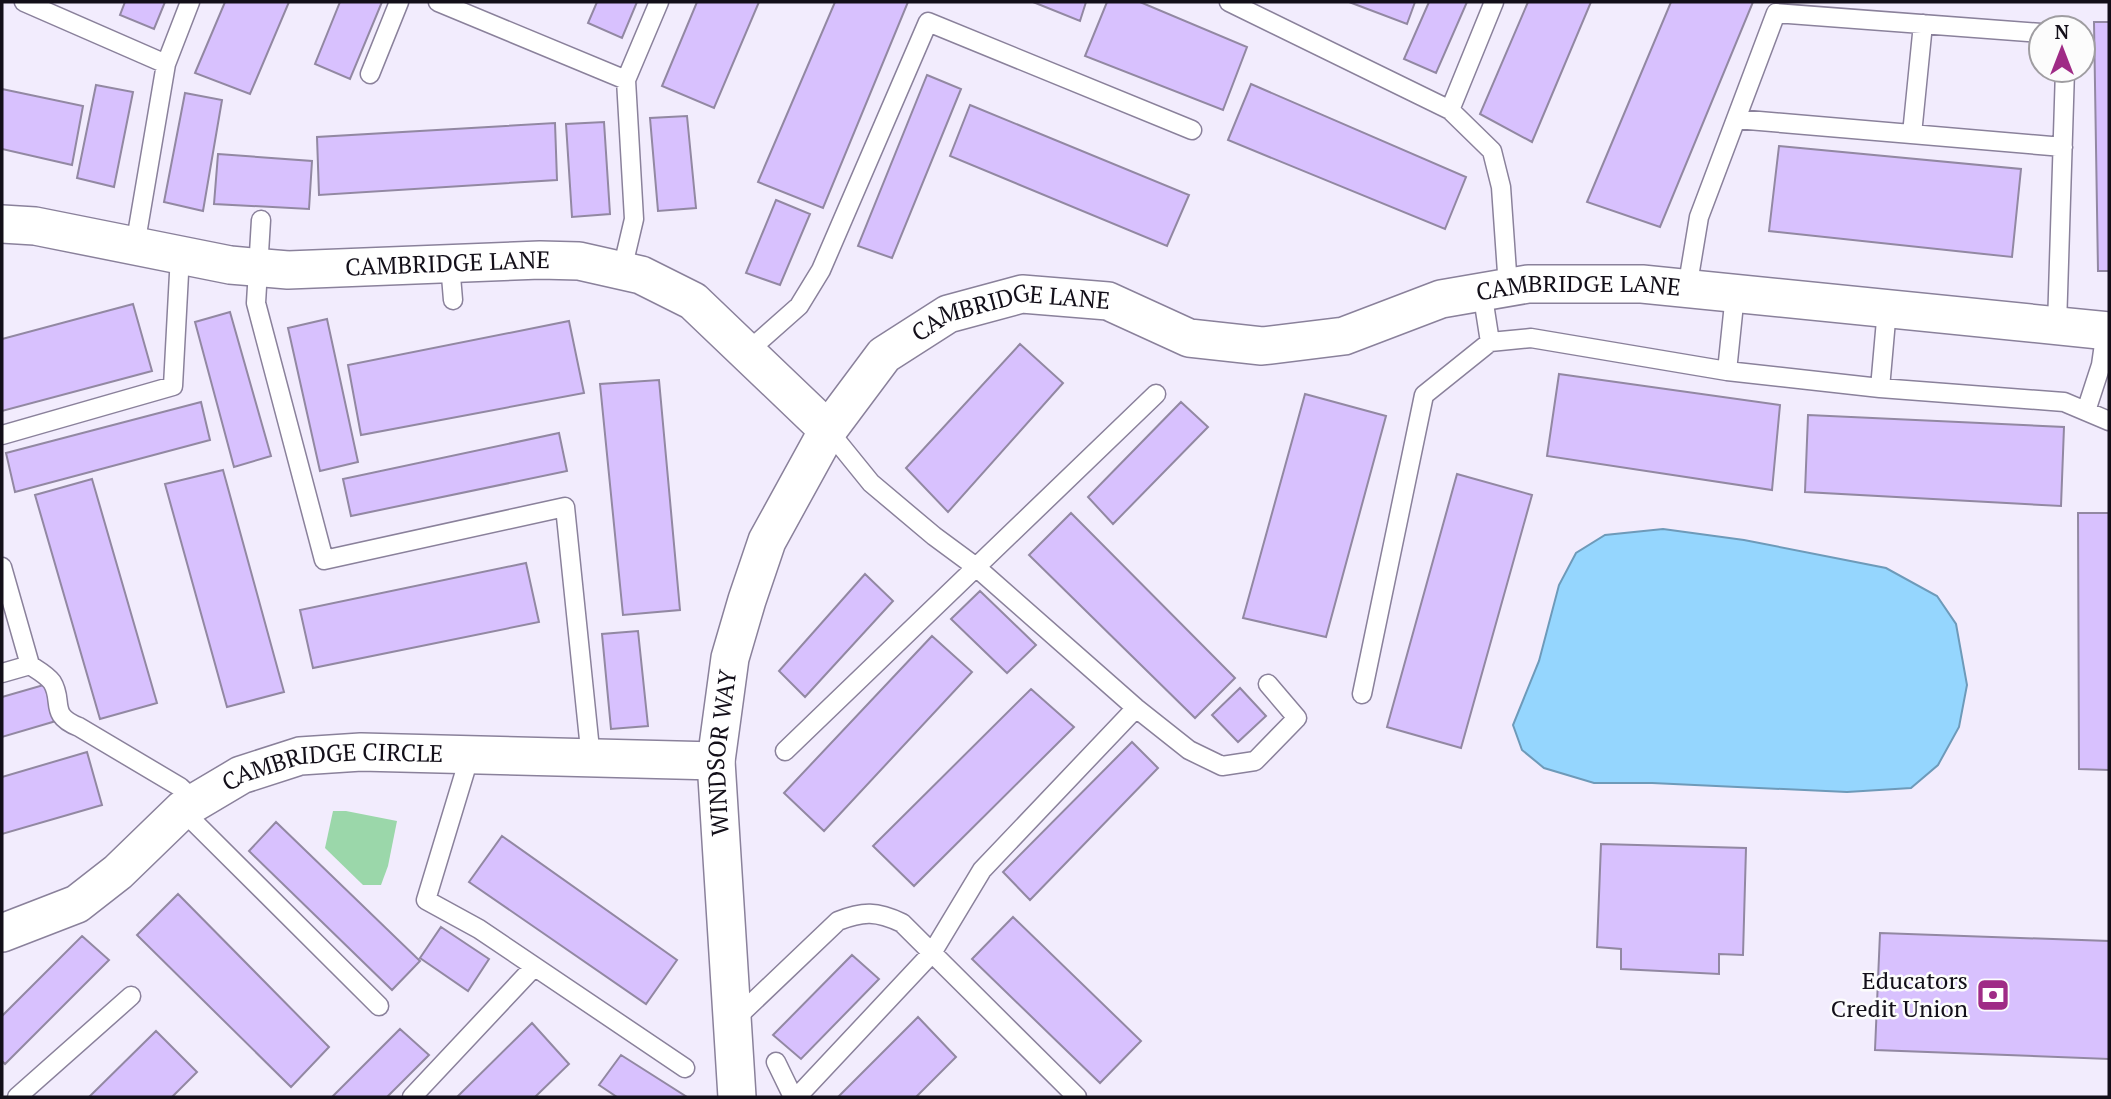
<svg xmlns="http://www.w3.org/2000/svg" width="2111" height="1099" viewBox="0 0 2111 1099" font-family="'PT Serif',serif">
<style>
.green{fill:#9bd7aa}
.water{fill:#95d6fe;stroke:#6e9ab9;stroke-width:2}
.building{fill:#d8c1fe;stroke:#9288a2;stroke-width:2}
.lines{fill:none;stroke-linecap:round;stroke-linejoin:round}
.service-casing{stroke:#8a819b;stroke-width:21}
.minor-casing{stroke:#8a819b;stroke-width:40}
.service{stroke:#fff;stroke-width:18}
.minor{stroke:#fff;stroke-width:37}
.labels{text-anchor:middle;stroke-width:5;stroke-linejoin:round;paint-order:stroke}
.street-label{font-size:24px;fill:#130f19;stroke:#fcfcfc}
.poi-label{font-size:24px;fill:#130f19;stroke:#fcfcfc;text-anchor:end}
</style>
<rect width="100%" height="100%" fill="#f2ecfd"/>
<path class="green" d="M333,811H346L397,821L388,866L381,885H363L325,848Z"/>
<path class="water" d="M1663,529L1744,540L1886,568L1937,596L1956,624L1967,685L1959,727L1938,765L1911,788L1847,792L1652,783H1594L1544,768L1522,750L1513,725L1539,661L1559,585L1576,553L1605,535Z"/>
<path class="building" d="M125,2H165L154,29L120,15Z
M225,2H289L250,94L195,73Z
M340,2H382L350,79L315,64Z
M597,2H637L622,38L588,23Z
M697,2H759L714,108L662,86Z
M835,2H908L823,208L758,182Z
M1033,2H1086L1080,21Z
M1107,2H1140L1247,47L1223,110L1085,56Z
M1349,2H1415L1407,24Z
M1429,2H1467L1436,73L1404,59Z
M1528,2H1591L1532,142L1480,114Z
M1671,2H1753L1660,227L1587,202Z
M2094,22H2109V271H2098Z
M927,75L961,89L892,258L858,246Z
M1251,84L1466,177L1445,229L1228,140Z
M96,85L133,92L114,187L77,178Z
M2,89L83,106L72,165L2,149Z
M185,93L222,100L203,211L164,202Z
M970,105L1189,195L1167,246L950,156Z
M687,116L696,208L658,211L650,118Z
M604,122L610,214L572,217L566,124Z
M555,123L557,180L319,195L317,137Z
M1779,146L2021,169L2012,257L1769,231Z
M218,154L312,161L309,209L214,204Z
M776,200L810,214L780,285L746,273Z
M133,304L152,371L2,411V339Z
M230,312L271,456L234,467L195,322Z
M327,319L358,462L320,471L288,328Z
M569,321L584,393L361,435L348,365Z
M1020,344L1063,383L948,512L906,468Z
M1559,374L1780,405L1772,490L1547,456Z
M659,380L680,610L623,615L600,384Z
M1305,394L1386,416L1326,637L1243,618Z
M201,402L210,440L15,492L6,453Z
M1181,402L1208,427L1113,524L1088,497Z
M1808,415L2064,427L2061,506L1805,492Z
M559,433L567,471L351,516L343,479Z
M223,470L284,692L227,707L165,484Z
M1457,474L1532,495L1461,748L1387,727Z
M92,479L157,703L100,719L35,495Z
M1071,513L1235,678L1195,718L1029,555Z
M2078,513H2109V770L2079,769Z
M526,563L539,622L313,668L300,610Z
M865,574L893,601L805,697L779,671Z
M980,591L1036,645L1007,673L951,619Z
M638,631L648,726L611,729L602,634Z
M932,636L972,672L824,831L784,793Z
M47,684L56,721L2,737V697Z
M1240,688L1266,716L1238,742L1212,715Z
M1031,689L1074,727L914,886L873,846Z
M1132,742L1158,768L1030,900L1003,872Z
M87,752L102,805L2,834V777Z
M276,822L420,961L392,990L249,851Z
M502,836L677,960L646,1004L469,882Z
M1601,844L1746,848L1743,955L1719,954V974L1621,969V949L1597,947Z
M178,894L329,1047L291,1087L137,935Z
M1013,917L1141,1041L1100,1083L972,959Z
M441,927L489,959L468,991L420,958Z
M1880,933L2109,941V1059L1875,1050Z
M82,936L109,960L5,1064L2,1061V1016Z
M852,955L879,979L801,1059L773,1035Z
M918,1017L956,1057L916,1097H838Z
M532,1023L569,1064L535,1097H457Z
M400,1029L429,1055L387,1097H332Z
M156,1031L197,1072L172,1097H89Z
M621,1055L687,1097H617L599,1085Z"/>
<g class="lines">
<defs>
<path id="service" d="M24,2L166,64
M438,2L626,80
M1229,2L1450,110L1492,151L1501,187L1508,287
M370,74L399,2
M1450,110L1494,2
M1736,119L2063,147
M1912,134L1923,24
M261,220L256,303L324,560L565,507L591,759
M135,246L166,64L190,2
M450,264L453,300
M622,270L634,219L626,80L659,2
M1687,289L1699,217L1776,13L2041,33
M2057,326L2065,70
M1490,342L1531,338L1727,371L1880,388L2064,402L2109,421
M747,352L799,306L821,270L928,22L1192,130
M1727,371L1735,294
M1880,388L1887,309
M2086,411L2101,365L2106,330
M828,430L871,483L934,536L976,567L1136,708L1189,750L1222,766L1255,761L1297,718L1268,684
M2,435L173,386L180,255
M2,567L30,665L2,673
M30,665C36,669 47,675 52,682C64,701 48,715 79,727L180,787L196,802
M1362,694L1424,395L1490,342L1482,291
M785,751L1156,394
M470,755L426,900L479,929L685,1068
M182,810L379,1006
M732,1022L838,921C863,911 877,911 902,923L1077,1097
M776,1062L793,1097
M17,1097L131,996
M412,1097L534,967
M797,1097L932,953L982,870L1136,708"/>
<g id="minor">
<path id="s1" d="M2,224L35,226L230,265L288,270L540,260L579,261L641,275L693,301L828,430"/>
<path id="s2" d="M2,933L77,904L118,872L182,810L241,775L300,756L361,752L716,761"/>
<path id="s3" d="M737,1097L716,761L730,658L747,600L767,541L828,430L884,355L948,314L1022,294L1108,301L1189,338L1262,346L1344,336L1441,299L1528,284H1642L2109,331"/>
</g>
</defs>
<use href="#service" class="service-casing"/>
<use href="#minor" class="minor-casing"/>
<use href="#service" class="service"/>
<use href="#minor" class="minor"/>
</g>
<defs>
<symbol id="bank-square" viewBox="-11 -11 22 22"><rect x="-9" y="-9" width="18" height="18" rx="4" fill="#9f2b86" stroke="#fcfcfc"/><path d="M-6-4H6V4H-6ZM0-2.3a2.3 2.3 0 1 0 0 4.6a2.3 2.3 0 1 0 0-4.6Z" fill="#fff"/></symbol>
</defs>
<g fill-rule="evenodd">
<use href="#bank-square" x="1974" y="976" width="38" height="38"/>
</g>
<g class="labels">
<g class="street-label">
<text dy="8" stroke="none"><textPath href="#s1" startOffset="450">CAMBRIDGE LANE</textPath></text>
<text dy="8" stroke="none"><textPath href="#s3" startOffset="1510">CAMBRIDGE LANE</textPath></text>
<text dy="8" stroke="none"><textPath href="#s3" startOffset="922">CAMBRIDGE LANE</textPath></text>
<text dy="8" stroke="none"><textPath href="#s3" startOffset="345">WINDSOR WAY</textPath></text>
<text dy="8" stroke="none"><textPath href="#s2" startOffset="383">CAMBRIDGE CIRCLE</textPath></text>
</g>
<g class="poi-label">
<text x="1968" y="989">Educators<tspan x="1968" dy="28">Credit Union</tspan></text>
</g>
</g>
<rect width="2111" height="1099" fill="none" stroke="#130f19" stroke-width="7"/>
<g transform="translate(2062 49)"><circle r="33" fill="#fcfcfc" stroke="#9f9da1" stroke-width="2"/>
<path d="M0-5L12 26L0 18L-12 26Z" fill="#9f2b86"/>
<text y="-10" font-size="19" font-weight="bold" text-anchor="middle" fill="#130f19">N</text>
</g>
</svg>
